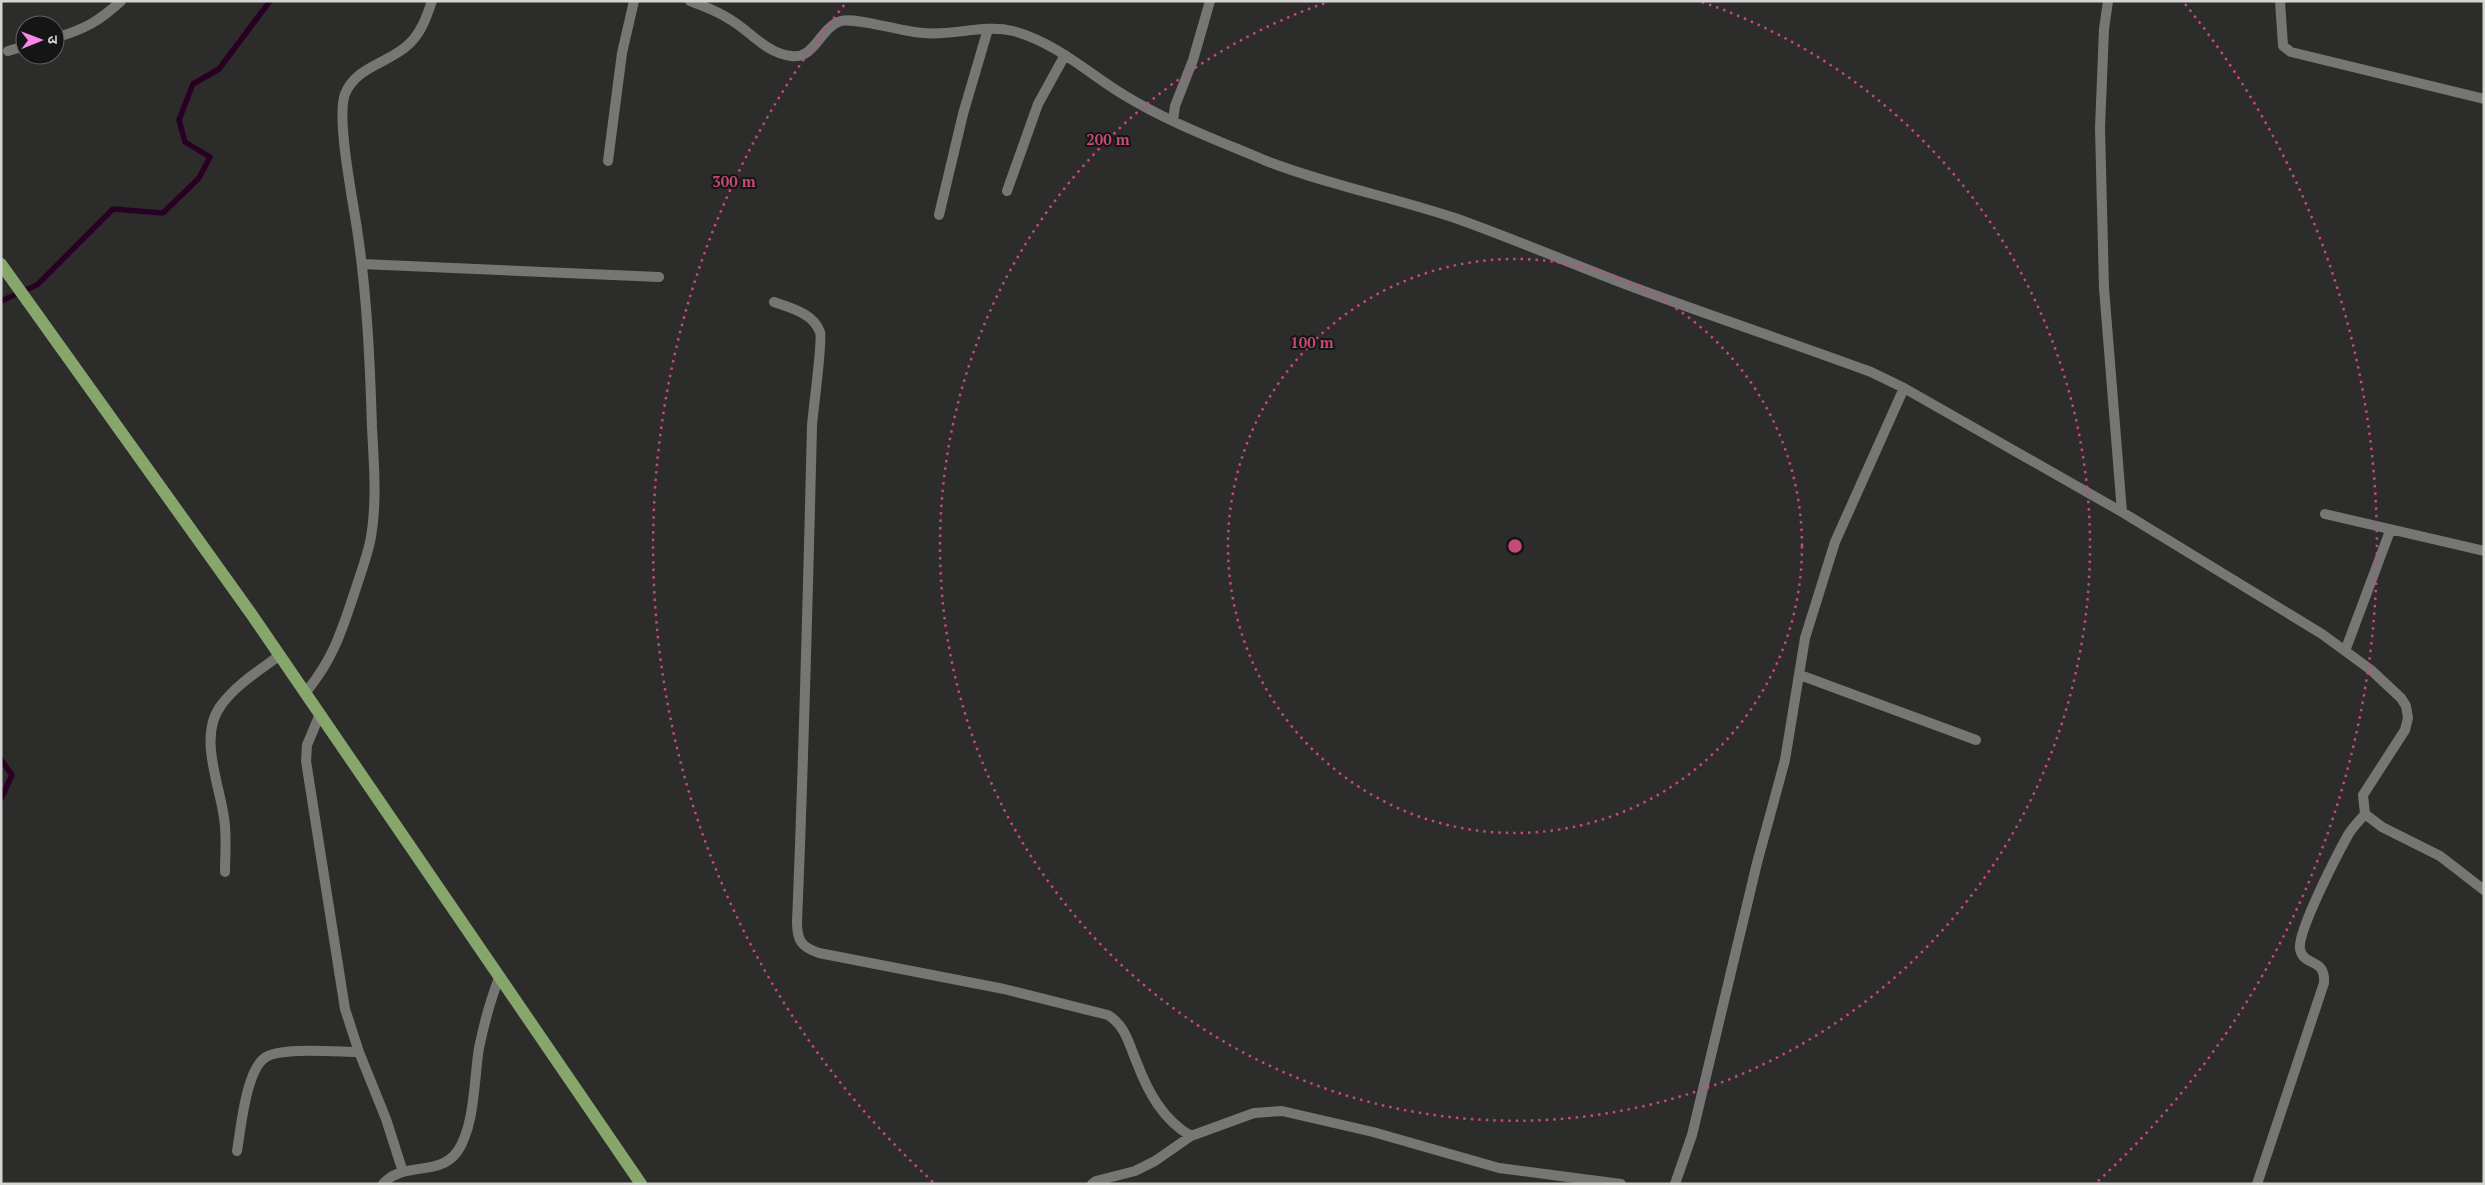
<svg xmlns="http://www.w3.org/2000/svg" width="2485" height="1185" viewBox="0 0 2485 1185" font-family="'PT Serif','Noto Sans Devanagari',serif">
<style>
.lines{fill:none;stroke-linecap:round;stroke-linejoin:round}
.stream{stroke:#290024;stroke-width:5.5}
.street{stroke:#767775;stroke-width:10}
.primary{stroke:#86a66b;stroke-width:12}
.ring{fill:none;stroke:#c74879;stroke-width:2.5;stroke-dasharray:2.5 5}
.centre{fill:#c74879;stroke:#151515;stroke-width:2.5}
.ring-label{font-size:15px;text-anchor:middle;font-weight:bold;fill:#c74879;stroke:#151515;stroke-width:4;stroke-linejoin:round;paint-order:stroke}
</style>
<rect width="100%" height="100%" fill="#2c2d2b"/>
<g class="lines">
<path class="stream" d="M1,301L37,285L113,209L163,213L199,178L210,157L185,142L179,120L193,84L219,69L270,1
M1,760L12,775L1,799"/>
<path class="street" d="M690,1C704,6 719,12 731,20C751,32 766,53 791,56C815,60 820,27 841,21C856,17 903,32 923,33C953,36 984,24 1013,31C1055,42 1088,73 1124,95C1168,122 1217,140 1264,160C1325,184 1392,197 1455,218C1517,240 1579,267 1641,290C1717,318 1795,344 1871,372L1904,388L2122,512L2322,634L2371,670L2401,698L2406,706L2408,718L2405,730L2363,795L2365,814L2382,827L2440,856L2484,890
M2108,1L2104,29L2100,128L2104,288L2122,512
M2280,1L2283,46L2291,52L2484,99
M55,38C85,29 98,22 121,1
M8,51L25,46
M1173,121L1175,106L1193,60L1210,1
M608,161L622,53L634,1
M1007,191L1038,104L1065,55
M939,215L963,114L988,29
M362,264L659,277
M774,302C791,308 813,313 820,332C823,340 813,410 812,426C808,591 804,756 797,922C797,940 801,947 819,953L1004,989L1108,1015C1126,1026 1129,1045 1137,1063C1148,1092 1163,1120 1191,1136
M2325,514L2484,551
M2345,651L2390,531
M1800,675L1976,740
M306,692C334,658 342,630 356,588C361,572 368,554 371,537C377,502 374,464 372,428C370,362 367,294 357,229C353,201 336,117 345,94C356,66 390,63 409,44C421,33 427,16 432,1
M320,714L307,745L306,761L345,1009L359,1052L386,1119L403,1172
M225,872C225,854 227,836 224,818C220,785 197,735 222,704C237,684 260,670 280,655
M237,1151C241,1128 246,1069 266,1057C281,1047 338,1052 359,1052
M383,1184C402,1161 439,1177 457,1152C475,1127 474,1078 479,1048C484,1024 490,1001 499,978
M1092,1184L1096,1181L1135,1171L1155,1161L1191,1136L1254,1113L1282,1111L1373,1132L1499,1168L1621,1184
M1675,1184L1692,1135L1757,863L1785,760L1805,638L1835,542L1904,388
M2257,1184L2324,983C2326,957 2303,967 2300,949C2297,932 2338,853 2348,835C2352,828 2359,821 2365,814"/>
<path class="primary" d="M1,264L252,615L641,1184"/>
</g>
<g class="ring">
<circle cx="1515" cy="546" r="287"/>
<path d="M1702 2A575 575 0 1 1 1328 2"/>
<path d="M933 1182A862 862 0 0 1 845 4M2185 4A862 862 0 0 1 2097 1182"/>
</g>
<circle cx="1515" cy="546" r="8" class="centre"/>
<g class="ring-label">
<text x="1108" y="145">200 m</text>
<text x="734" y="187">300 m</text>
<text x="1312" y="348">100 m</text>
</g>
<rect width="2485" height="1185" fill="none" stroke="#d5d6d4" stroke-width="5"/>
<g transform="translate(40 40) rotate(89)"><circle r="24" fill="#151515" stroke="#626261"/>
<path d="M0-4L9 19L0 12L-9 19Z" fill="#fa87e6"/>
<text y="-8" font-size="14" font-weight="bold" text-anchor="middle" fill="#d5d6d4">उ</text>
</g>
</svg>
